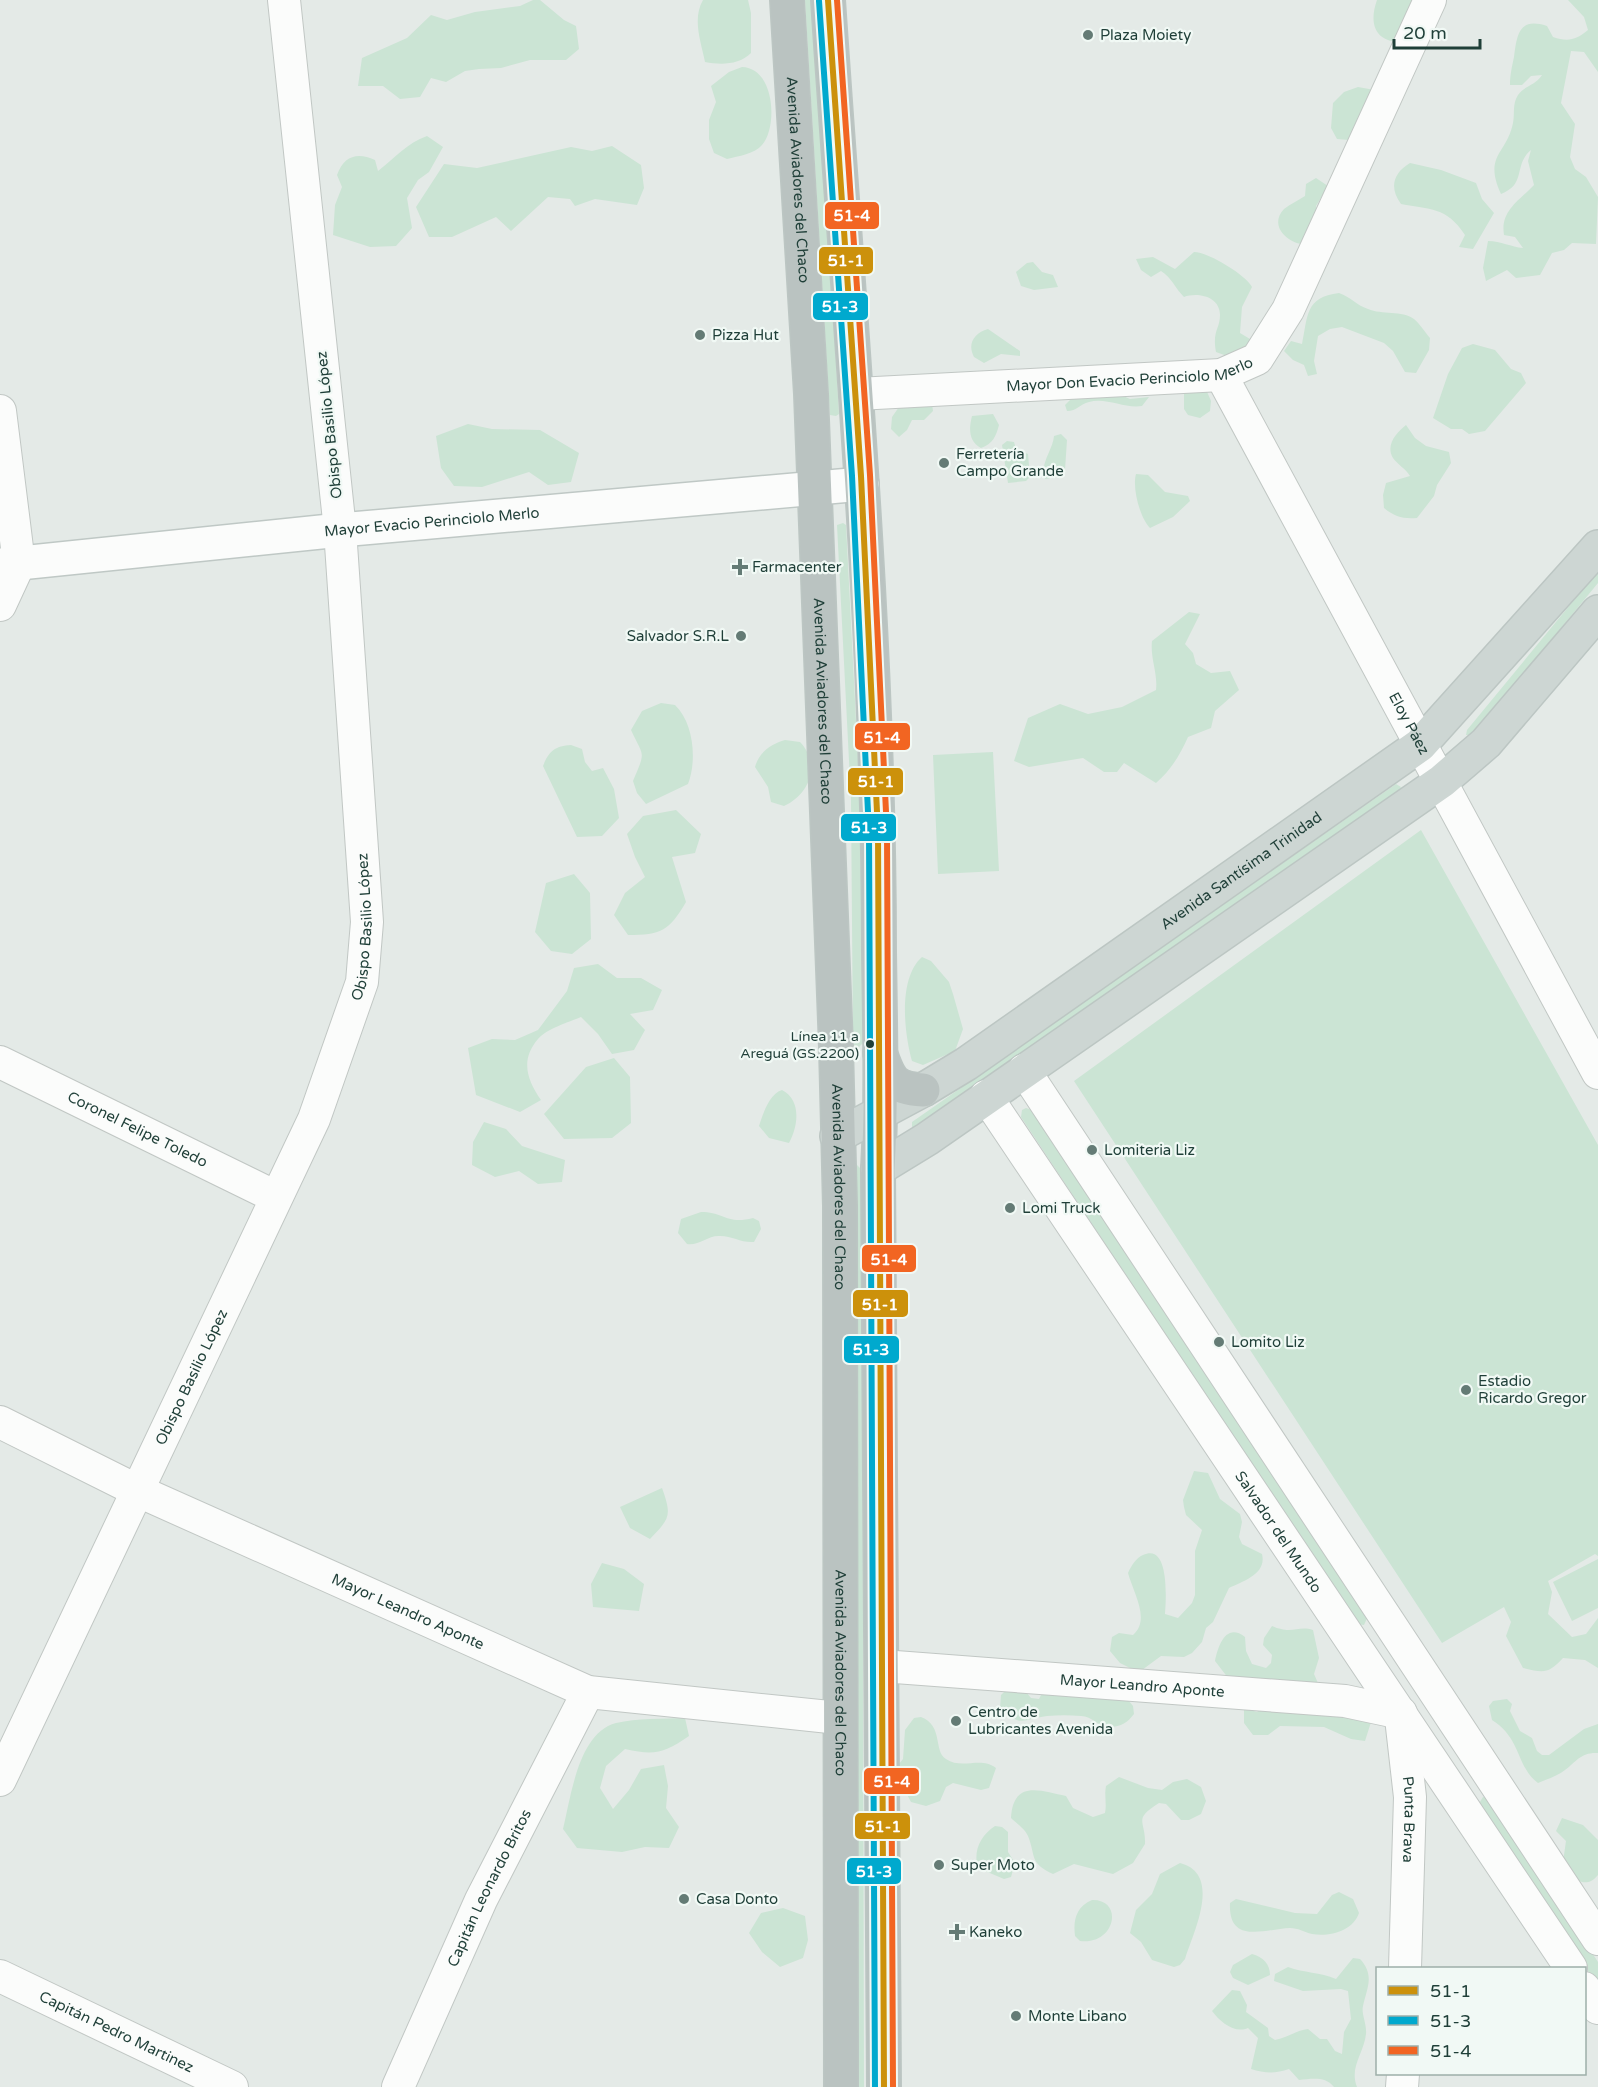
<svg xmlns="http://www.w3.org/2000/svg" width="1598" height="2087" viewBox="0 0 1598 2087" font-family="'Varela Round',sans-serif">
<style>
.green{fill:#cbe4d4}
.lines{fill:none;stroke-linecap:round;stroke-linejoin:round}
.street-casing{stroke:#c1c7c4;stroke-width:34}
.secondary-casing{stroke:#bfc8c5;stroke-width:36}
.primary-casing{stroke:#bcc6c3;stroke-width:36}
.highway-casing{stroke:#bcc6c3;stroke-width:36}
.street{stroke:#fbfcfb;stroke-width:32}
.secondary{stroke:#fbfcfb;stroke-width:33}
.primary{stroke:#cdd6d3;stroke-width:33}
.highway{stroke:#bac3c1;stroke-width:33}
.bus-1-casing{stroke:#f1f9f5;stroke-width:10}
.bus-2-casing{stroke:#f1f9f5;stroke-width:10}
.bus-3-casing{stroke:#f1f9f5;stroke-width:10}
.bus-1{stroke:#cc910b;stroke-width:6}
.bus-2{stroke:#00a9ce;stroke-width:6}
.bus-3{stroke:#f26522;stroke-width:6}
.poi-dot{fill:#647b75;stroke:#f1f9f5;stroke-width:2}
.bus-dot{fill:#1f3f38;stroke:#f1f9f5;stroke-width:2}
.labels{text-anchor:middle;stroke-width:4.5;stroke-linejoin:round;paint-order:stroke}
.bus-label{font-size:14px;fill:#1f3f38;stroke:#f1f9f5;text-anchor:end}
.poi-label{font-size:15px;fill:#1f3f38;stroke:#f1f9f5;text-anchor:start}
.street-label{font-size:15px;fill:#1f3f38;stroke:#f1f9f5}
.line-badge{stroke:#f1f9f5;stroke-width:2}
.badge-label{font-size:16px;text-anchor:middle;font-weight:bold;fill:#fff}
</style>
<rect width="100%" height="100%" fill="#e4eae7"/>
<path class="green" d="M533,0H540L564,20L576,26L579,49L566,60H530L501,68L479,69L465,71L446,82L431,78L420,97L400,99L383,86H358L362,58L407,38L431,15L447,20L475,12L520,6Z
M703,0H748L751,13V53C739,65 721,65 705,62C701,42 692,19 703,0Z
M805,0H815L839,414L836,416L830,415Z
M1377,0H1412L1403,21L1399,42C1374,41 1369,22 1377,0Z
M1568,0H1598V72L1584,52L1571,51L1561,103L1575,124L1570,157L1575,169L1586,177L1598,197L1596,244L1572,243L1564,250L1552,253L1540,275L1516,278L1507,270L1486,281L1483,268L1488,241C1501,241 1511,247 1523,248L1515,237L1504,235C1500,211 1519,201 1534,185L1528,161L1531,150C1513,165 1527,184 1501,194C1483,155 1507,154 1513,123C1515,114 1512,104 1518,95C1525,85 1535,86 1542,75L1531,76L1522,85H1510C1510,74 1512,67 1514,57C1517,34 1519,17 1547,26L1553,37C1568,42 1576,40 1588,30L1584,17Z
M742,67C775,68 778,127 762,145C755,154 738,156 727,159L714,153L709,139V120L716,102L711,86L729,72Z
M1358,87L1380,91L1360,141L1337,139L1331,128L1333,103L1344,92Z
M427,136L443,147L429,172L418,180L407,198L412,228L396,246L370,247L333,235L335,205L342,187L337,175C344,156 357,152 375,160L378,171C395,158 407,143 427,136Z
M612,146L641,165L644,188L637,205L595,199L575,206L570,199L548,197L511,231L496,217L452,237H429L416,207L444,164L477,168L571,147L592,151Z
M1410,163L1441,170L1476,183L1482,199L1494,213L1473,249L1459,247L1465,235C1446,206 1430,210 1401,204C1389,188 1393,173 1410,163Z
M1316,178L1328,186L1316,206V230L1301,244C1286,241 1269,225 1284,209C1290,204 1299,200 1305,196L1306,184Z
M1194,252C1208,252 1246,275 1252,287L1242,307L1240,333L1250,339L1261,334L1262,349L1227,356L1216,352C1212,331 1220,329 1220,315C1220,296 1197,292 1184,297C1175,288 1172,278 1161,271L1151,277L1141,270L1136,259L1153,257L1175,269Z
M1033,262L1042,272L1053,275L1058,287L1034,290L1021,286L1016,272L1027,263Z
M1339,293C1351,297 1356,305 1368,309C1382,315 1402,310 1414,319C1420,324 1425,332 1430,338L1429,350L1416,373L1405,372L1393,351L1384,343L1342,327L1330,329L1318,336L1314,361L1317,374L1308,376L1304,365L1293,360L1284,351L1291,341L1302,344C1308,316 1305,297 1339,293Z
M988,329L1020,351V356L1001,354L984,363L974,357C967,344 974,333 988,329Z
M1473,344L1495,350L1511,369L1521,373L1526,383L1485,431L1469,434L1462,429H1451L1433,418L1448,374L1462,348Z
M1205,387L1211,401L1210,411L1200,418L1188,415L1184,409V389Z
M1112,391L1130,399L1149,397L1142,406C1125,409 1106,397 1089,402C1080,404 1077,411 1067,411L1065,405L1074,396Z
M932,404L933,411L924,420H912L907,430L899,437L891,429L892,417L899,407Z
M993,414L999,425C996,436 993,444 981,448C968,441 969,428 972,416Z
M468,424L492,429L540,430L579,453L571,482L548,485L529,472L482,487L454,486L441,468L436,436Z
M1406,425L1415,438L1426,446L1449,452L1451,463L1437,485L1434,496L1417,518C1403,519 1395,517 1384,508L1383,495L1386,483L1410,476C1406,469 1397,464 1393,458C1385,445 1397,432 1406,425Z
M1061,434L1067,440L1065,470L1056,477L1045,479C1039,464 1053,450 1054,436Z
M1007,441L1014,442L1016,449L1028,454L1030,477L1026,481L1008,483L1002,445Z
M1136,474L1148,475L1165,492L1188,496L1190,501L1173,517L1150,528C1140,518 1132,488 1136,474Z
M843,523L846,525L860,799L863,1043L859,1047L853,1045L851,800L837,525Z
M1598,571V583L1473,735H1466L1467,730Z
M1189,612L1200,614L1185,644L1193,653L1196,664L1211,673L1230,671L1239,690L1215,711L1211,728L1188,737C1180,755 1171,770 1156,783L1124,763L1117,772H1104L1083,758L1029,767L1014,761L1028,718L1060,704L1088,714L1122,707L1156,690C1158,673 1150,658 1152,641Z
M661,703L675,705C694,723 697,761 688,784L646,804L637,793L633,781C646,750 644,758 631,730L642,711Z
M785,740L800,742C821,764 810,794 784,806L771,802L768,787L755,767C759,752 771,744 785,740Z
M571,745L582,749L585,762L592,771L603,768L614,789L619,818L602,836L577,837L543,766C549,751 555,746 571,745Z
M993,752L999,871L938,874L933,755Z
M1396,784L1401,787L1399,791L915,1129L912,1128V1122Z
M676,810L701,834L695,853L672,857L686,902C669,931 661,935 628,935L614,915L625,893L645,877L635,857L627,834L643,816Z
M1421,830L1598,1145V1556L1595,1554L1548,1581L1552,1592L1548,1614L1572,1637L1586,1634L1598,1618V1668L1585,1660L1563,1658C1548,1674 1544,1673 1523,1668L1506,1636L1511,1622L1504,1607L1442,1643L1074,1081Z
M574,874L590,893L591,939L572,954L551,951L535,932L546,883Z
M922,957L931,961L949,982L953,994L963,1029L955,1051L923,1065L912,1061C904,1033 898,978 922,957Z
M598,964L617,978H641L662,990L653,1010L630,1014L645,1030L634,1050L612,1054L598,1034L581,1017C569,1022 546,1029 538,1039C520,1060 527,1080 541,1100L520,1112L476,1095L468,1048L492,1039L515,1040L538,1030L567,991L574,968Z
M614,1058L630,1077L631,1123L612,1138L564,1139L544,1114L586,1067Z
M782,1090C802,1100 798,1127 789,1143L769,1138L759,1126C763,1114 769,1094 782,1090Z
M1026,1108L1032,1110L1368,1616L1364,1625L1357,1624L1021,1117L1022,1110Z
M484,1122L506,1129L522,1146L565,1160L562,1182L538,1184L519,1171L495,1177L472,1165L473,1142Z
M857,1165L862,1170L864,2087H854V1166Z
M701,1212C724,1212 727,1225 753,1218L759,1221L761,1229L754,1242C741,1243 733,1236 720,1236C708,1235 699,1246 687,1244L678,1233L681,1219Z
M1194,1471L1208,1473L1220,1499L1240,1514L1242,1522L1239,1537L1242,1544L1262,1554C1267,1574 1243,1581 1229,1588L1213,1622L1206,1628L1202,1642L1192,1653L1184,1657L1161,1656L1142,1670H1134L1120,1663L1110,1651L1112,1637L1119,1633L1133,1635C1151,1620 1133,1592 1128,1573C1131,1566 1136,1558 1143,1555C1170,1542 1166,1601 1165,1614L1178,1618L1192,1603L1195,1595V1551L1202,1530L1186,1515L1184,1507L1183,1500Z
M662,1488C672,1516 670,1518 650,1539L630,1528L620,1507Z
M1598,1559V1608L1572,1621L1553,1582Z
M602,1563L624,1569L644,1584L639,1611L593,1607L591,1584Z
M1272,1626C1292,1635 1298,1625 1313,1630L1319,1658L1314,1674L1318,1683C1304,1695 1290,1685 1274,1679L1258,1694L1242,1696L1215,1661C1218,1646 1226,1622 1245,1637L1246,1651L1252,1664L1266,1668L1271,1663L1272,1655L1263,1645L1264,1638Z
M1045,1687L1087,1692L1090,1698L1097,1695H1124L1133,1706L1134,1714C1128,1722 1121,1727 1110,1727C1098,1728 1093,1716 1081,1716C1070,1715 1058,1715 1047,1716C1022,1719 1023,1728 1000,1709L1001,1695L1006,1690L1026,1692L1031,1698L1039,1699Z
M1507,1699L1512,1704L1510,1711L1520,1731L1532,1738L1537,1751L1542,1755H1549L1584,1729L1598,1724V1753C1581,1752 1577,1761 1565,1770C1558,1776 1547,1779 1538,1783C1516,1767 1522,1739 1492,1720L1489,1706L1493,1701Z
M1267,1702L1372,1719L1365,1741L1351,1739L1324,1727L1280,1726L1268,1735H1253L1244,1723V1708L1257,1712Z
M921,1717C944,1726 933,1751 946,1759C962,1770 981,1756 996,1768L989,1788L981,1790L953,1783L946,1787L940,1801L926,1806L911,1802L894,1770L903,1759L905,1730L914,1718Z
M685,1718L689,1736C664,1753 655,1756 625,1749L606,1766L600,1788L613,1809L629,1790L641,1769L664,1765L668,1786L666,1808L679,1827L669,1848L645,1847L622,1852L577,1848L563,1829C571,1797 578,1733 616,1723C637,1718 663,1719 685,1718Z
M1119,1777L1148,1788L1162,1790L1173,1782L1187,1779L1201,1787L1206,1801L1201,1814L1189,1820H1181L1166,1804L1159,1803C1132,1820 1146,1820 1145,1844L1133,1863L1113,1874L1074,1864L1053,1874C1029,1863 1036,1856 1028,1836C1025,1829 1016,1823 1011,1818C1013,1779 1041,1791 1066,1796L1073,1808L1093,1817L1105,1813C1107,1803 1104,1796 1106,1786Z
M1483,1797L1489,1798L1598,1962V1986L1478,1805Z
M1562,1818L1583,1825L1598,1840V1875C1588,1887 1580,1882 1569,1876L1563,1862L1566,1841L1556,1831Z
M995,1826L1002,1827L1008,1832V1852L1015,1863L1011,1877L1004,1879L978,1868C973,1851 980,1836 995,1826Z
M1180,1863C1223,1874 1193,1933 1185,1959L1180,1965L1174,1967L1152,1960L1141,1942L1130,1933L1136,1910L1152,1894L1160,1874Z
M1339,1892L1353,1899L1359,1913C1353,1931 1330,1937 1312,1934C1304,1932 1298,1928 1290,1928C1265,1929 1228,1945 1230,1903L1236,1899L1295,1913L1317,1914L1332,1895Z
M1092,1900C1124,1899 1116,1945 1080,1941L1075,1936C1073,1920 1076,1907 1092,1900Z
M783,1908L805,1916L808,1940L803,1958L780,1967L762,1952L749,1933L761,1913Z
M1252,1954C1263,1957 1270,1964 1270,1975L1248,1985L1233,1978L1230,1972L1233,1965Z
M1353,1958L1360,1959C1375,1975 1367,1988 1363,2006C1361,2014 1367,2024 1366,2034C1364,2053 1349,2067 1357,2087H1334C1325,2076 1312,2079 1299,2080L1289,2069C1275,2074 1264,2073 1251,2069L1258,2038L1248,2028C1235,2034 1220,2022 1212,2011L1232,1990L1240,1991L1247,2005L1246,2012L1268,2028L1269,2036L1275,2040C1287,2038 1297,2030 1308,2029L1320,2039H1327L1335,2051L1342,2054L1344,2032L1351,2019L1348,1991L1341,1989L1303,1991L1274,1981L1275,1974L1288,1967C1304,1973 1320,1972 1336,1979Z"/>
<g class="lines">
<defs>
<g id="street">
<path id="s1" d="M1221,375L1598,1073"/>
<path id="s2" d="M857,394L1221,375L1257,359L1288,310L1430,0"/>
<path d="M0,411L19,564L0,605"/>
<path id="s3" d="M0,1062L276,1197"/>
<path d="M1024,1070L1598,1939"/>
<path id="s4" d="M986,1096L1571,1968"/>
<path id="s5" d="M0,1422L136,1490L588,1692L839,1718"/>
<path id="s6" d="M882,1666L1345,1701L1401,1713"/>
<path id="s7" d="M1401,1718L1410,1797L1405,1968"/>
<path id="s8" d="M0,1780L314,1119L362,982L367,922L340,530L284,0"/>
<path id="s9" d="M0,1976L232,2087"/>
<path d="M1584,1988L1598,2008"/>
<path id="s10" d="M398,2087L481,1900L588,1692"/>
<path d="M1402,2087L1403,2074"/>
</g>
<g id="secondary">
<path id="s11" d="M0,565L340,530L862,484"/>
</g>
<g id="primary">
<path id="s12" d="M837,1136L923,1090L966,1064L1420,745L1598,547"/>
<path d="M878,1169L927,1139L1442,781L1486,743L1598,612"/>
</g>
<g id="highway">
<path id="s13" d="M787,0L811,394L836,1047L840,1206L841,2087"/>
<path d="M828,0C849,317 879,634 879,952C880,1024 882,1097 878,1169L884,2087"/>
<path d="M880,1053C889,1079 893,1089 923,1090"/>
</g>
</defs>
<use href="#street" class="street-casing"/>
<use href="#secondary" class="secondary-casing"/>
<use href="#primary" class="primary-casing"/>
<use href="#highway" class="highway-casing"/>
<use href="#street" class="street"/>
<use href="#secondary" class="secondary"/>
<use href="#primary" class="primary"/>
<use href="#highway" class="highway"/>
<defs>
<path id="bus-1" d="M828,0L861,476L878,833L884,2087"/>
<path id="bus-2" d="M819,1L852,476L869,833L875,2087"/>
<path id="bus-3" d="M837,0L870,475L887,833L893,2087"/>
</defs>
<use href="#bus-1" class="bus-1-casing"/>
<use href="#bus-2" class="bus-2-casing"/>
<use href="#bus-3" class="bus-3-casing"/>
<use href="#bus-1" class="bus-1"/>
<use href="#bus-2" class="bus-2"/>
<use href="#bus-3" class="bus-3"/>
</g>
<g class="poi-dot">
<circle cx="1088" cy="35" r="6"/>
<circle cx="700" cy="335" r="6"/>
<circle cx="944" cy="463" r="6"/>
<path d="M737 558h6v6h6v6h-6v6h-6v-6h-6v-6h6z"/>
<circle cx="741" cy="636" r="6"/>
<circle cx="1092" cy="1150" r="6"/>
<circle cx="1010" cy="1208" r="6"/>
<circle cx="1219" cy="1342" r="6"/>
<circle cx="1466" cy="1390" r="6"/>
<circle cx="956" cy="1721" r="6"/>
<circle cx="939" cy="1865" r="6"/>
<circle cx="684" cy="1899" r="6"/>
<path d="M954 1923h6v6h6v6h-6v6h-6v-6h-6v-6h6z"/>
<circle cx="1016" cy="2016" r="6"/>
</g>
<circle class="bus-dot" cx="870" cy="1044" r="5"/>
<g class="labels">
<g class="bus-label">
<text x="859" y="1041">Línea 11 a<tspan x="859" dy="17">Areguá (GS.2200)</tspan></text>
</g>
<g class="poi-label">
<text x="1100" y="40">Plaza Moiety</text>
<text x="712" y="340">Pizza Hut</text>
<text x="956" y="459">Ferretería<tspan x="956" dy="17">Campo Grande</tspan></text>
<text x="752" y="572">Farmacenter</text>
<text x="729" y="641" text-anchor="end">Salvador S.R.L</text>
<text x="1104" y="1155">Lomiteria Liz</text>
<text x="1022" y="1213">Lomi Truck</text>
<text x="1231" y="1347">Lomito Liz</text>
<text x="1478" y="1386">Estadio<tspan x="1478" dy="17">Ricardo Gregor</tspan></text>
<text x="968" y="1717">Centro de<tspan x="968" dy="17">Lubricantes Avenida</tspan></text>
<text x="951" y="1870">Super Moto</text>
<text x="696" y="1904">Casa Donto</text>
<text x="969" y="1937">Kaneko</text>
<text x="1028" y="2021">Monte Libano</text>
</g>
<g class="street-label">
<text dy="5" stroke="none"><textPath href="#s13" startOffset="180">Avenida Aviadores del Chaco</textPath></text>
<text dy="5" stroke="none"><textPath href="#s2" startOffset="274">Mayor Don Evacio Perinciolo Merlo</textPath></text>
<text transform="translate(329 425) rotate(-96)" y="5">Obispo Basilio López</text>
<text dy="5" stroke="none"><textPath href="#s11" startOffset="434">Mayor Evacio Perinciolo Merlo</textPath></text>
<text dy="5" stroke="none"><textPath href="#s13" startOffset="702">Avenida Aviadores del Chaco</textPath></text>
<text dy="5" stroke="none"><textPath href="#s1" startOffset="396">Eloy Páez</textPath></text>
<text dy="5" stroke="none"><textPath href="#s12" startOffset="484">Avenida Santísima Trinidad</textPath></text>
<text dy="5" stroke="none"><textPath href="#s8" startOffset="932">Obispo Basilio López</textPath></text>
<text dy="5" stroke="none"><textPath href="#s3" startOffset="153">Coronel Felipe Toledo</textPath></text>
<text dy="5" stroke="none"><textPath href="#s13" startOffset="1188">Avenida Aviadores del Chaco</textPath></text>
<text dy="5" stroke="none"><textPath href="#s8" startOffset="446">Obispo Basilio López</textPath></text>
<text dy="5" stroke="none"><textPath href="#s4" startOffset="525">Salvador del Mundo</textPath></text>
<text dy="5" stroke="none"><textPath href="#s5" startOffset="450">Mayor Leandro Aponte</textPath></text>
<text dy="5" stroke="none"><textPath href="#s13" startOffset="1674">Avenida Aviadores del Chaco</textPath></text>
<text dy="5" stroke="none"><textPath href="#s6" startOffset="261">Mayor Leandro Aponte</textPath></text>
<text dy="5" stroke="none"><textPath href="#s7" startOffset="102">Punta Brava</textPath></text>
<text dy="5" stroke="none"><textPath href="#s10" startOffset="219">Capitán Leonardo Britos</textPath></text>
<text dy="5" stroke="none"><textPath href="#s9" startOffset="129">Capitán Pedro Martinez</textPath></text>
</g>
</g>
<g class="line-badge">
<rect x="824" y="201" width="56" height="29" rx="6" fill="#f26522"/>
<rect x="818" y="246" width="56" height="29" rx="6" fill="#cc910b"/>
<rect x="812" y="292" width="57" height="29" rx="6" fill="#00a9ce"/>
<rect x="854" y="722" width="57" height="29" rx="6" fill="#f26522"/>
<rect x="847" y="767" width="57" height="29" rx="6" fill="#cc910b"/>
<rect x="840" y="813" width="57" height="29" rx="6" fill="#00a9ce"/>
<rect x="861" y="1244" width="56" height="29" rx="6" fill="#f26522"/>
<rect x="852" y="1289" width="57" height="29" rx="6" fill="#cc910b"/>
<rect x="843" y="1335" width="57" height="29" rx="6" fill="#00a9ce"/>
<rect x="863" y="1767" width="57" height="28" rx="6" fill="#f26522"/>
<rect x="854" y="1812" width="57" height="28" rx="6" fill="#cc910b"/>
<rect x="846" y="1857" width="56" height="28" rx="6" fill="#00a9ce"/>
</g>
<g class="badge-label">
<text x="852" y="221">51-4</text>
<text x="846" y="266">51-1</text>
<text x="840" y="312">51-3</text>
<text x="882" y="743">51-4</text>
<text x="876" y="787">51-1</text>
<text x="869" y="833">51-3</text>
<text x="889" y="1265">51-4</text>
<text x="880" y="1310">51-1</text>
<text x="871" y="1355">51-3</text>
<text x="892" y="1787">51-4</text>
<text x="883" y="1832">51-1</text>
<text x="874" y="1877">51-3</text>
</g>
<rect x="1376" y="1967" width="210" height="108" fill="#f1f9f5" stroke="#9dafa9" stroke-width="1.5"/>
<rect x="1388" y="1986" width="30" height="9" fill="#cc910b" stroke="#9dafa9" stroke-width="1.5"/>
<text x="1430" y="1997" font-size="18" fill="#1f3f38">51-1</text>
<rect x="1388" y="2016" width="30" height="9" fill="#00a9ce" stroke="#9dafa9" stroke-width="1.5"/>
<text x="1430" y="2027" font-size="18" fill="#1f3f38">51-3</text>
<rect x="1388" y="2046" width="30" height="9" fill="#f26522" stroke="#9dafa9" stroke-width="1.5"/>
<text x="1430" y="2057" font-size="18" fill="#1f3f38">51-4</text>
<path d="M1394 39v9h86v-9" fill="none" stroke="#1f3f38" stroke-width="3"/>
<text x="1403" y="39" font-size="18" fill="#1f3f38" stroke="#f1f9f5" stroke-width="4.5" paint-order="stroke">20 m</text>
</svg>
